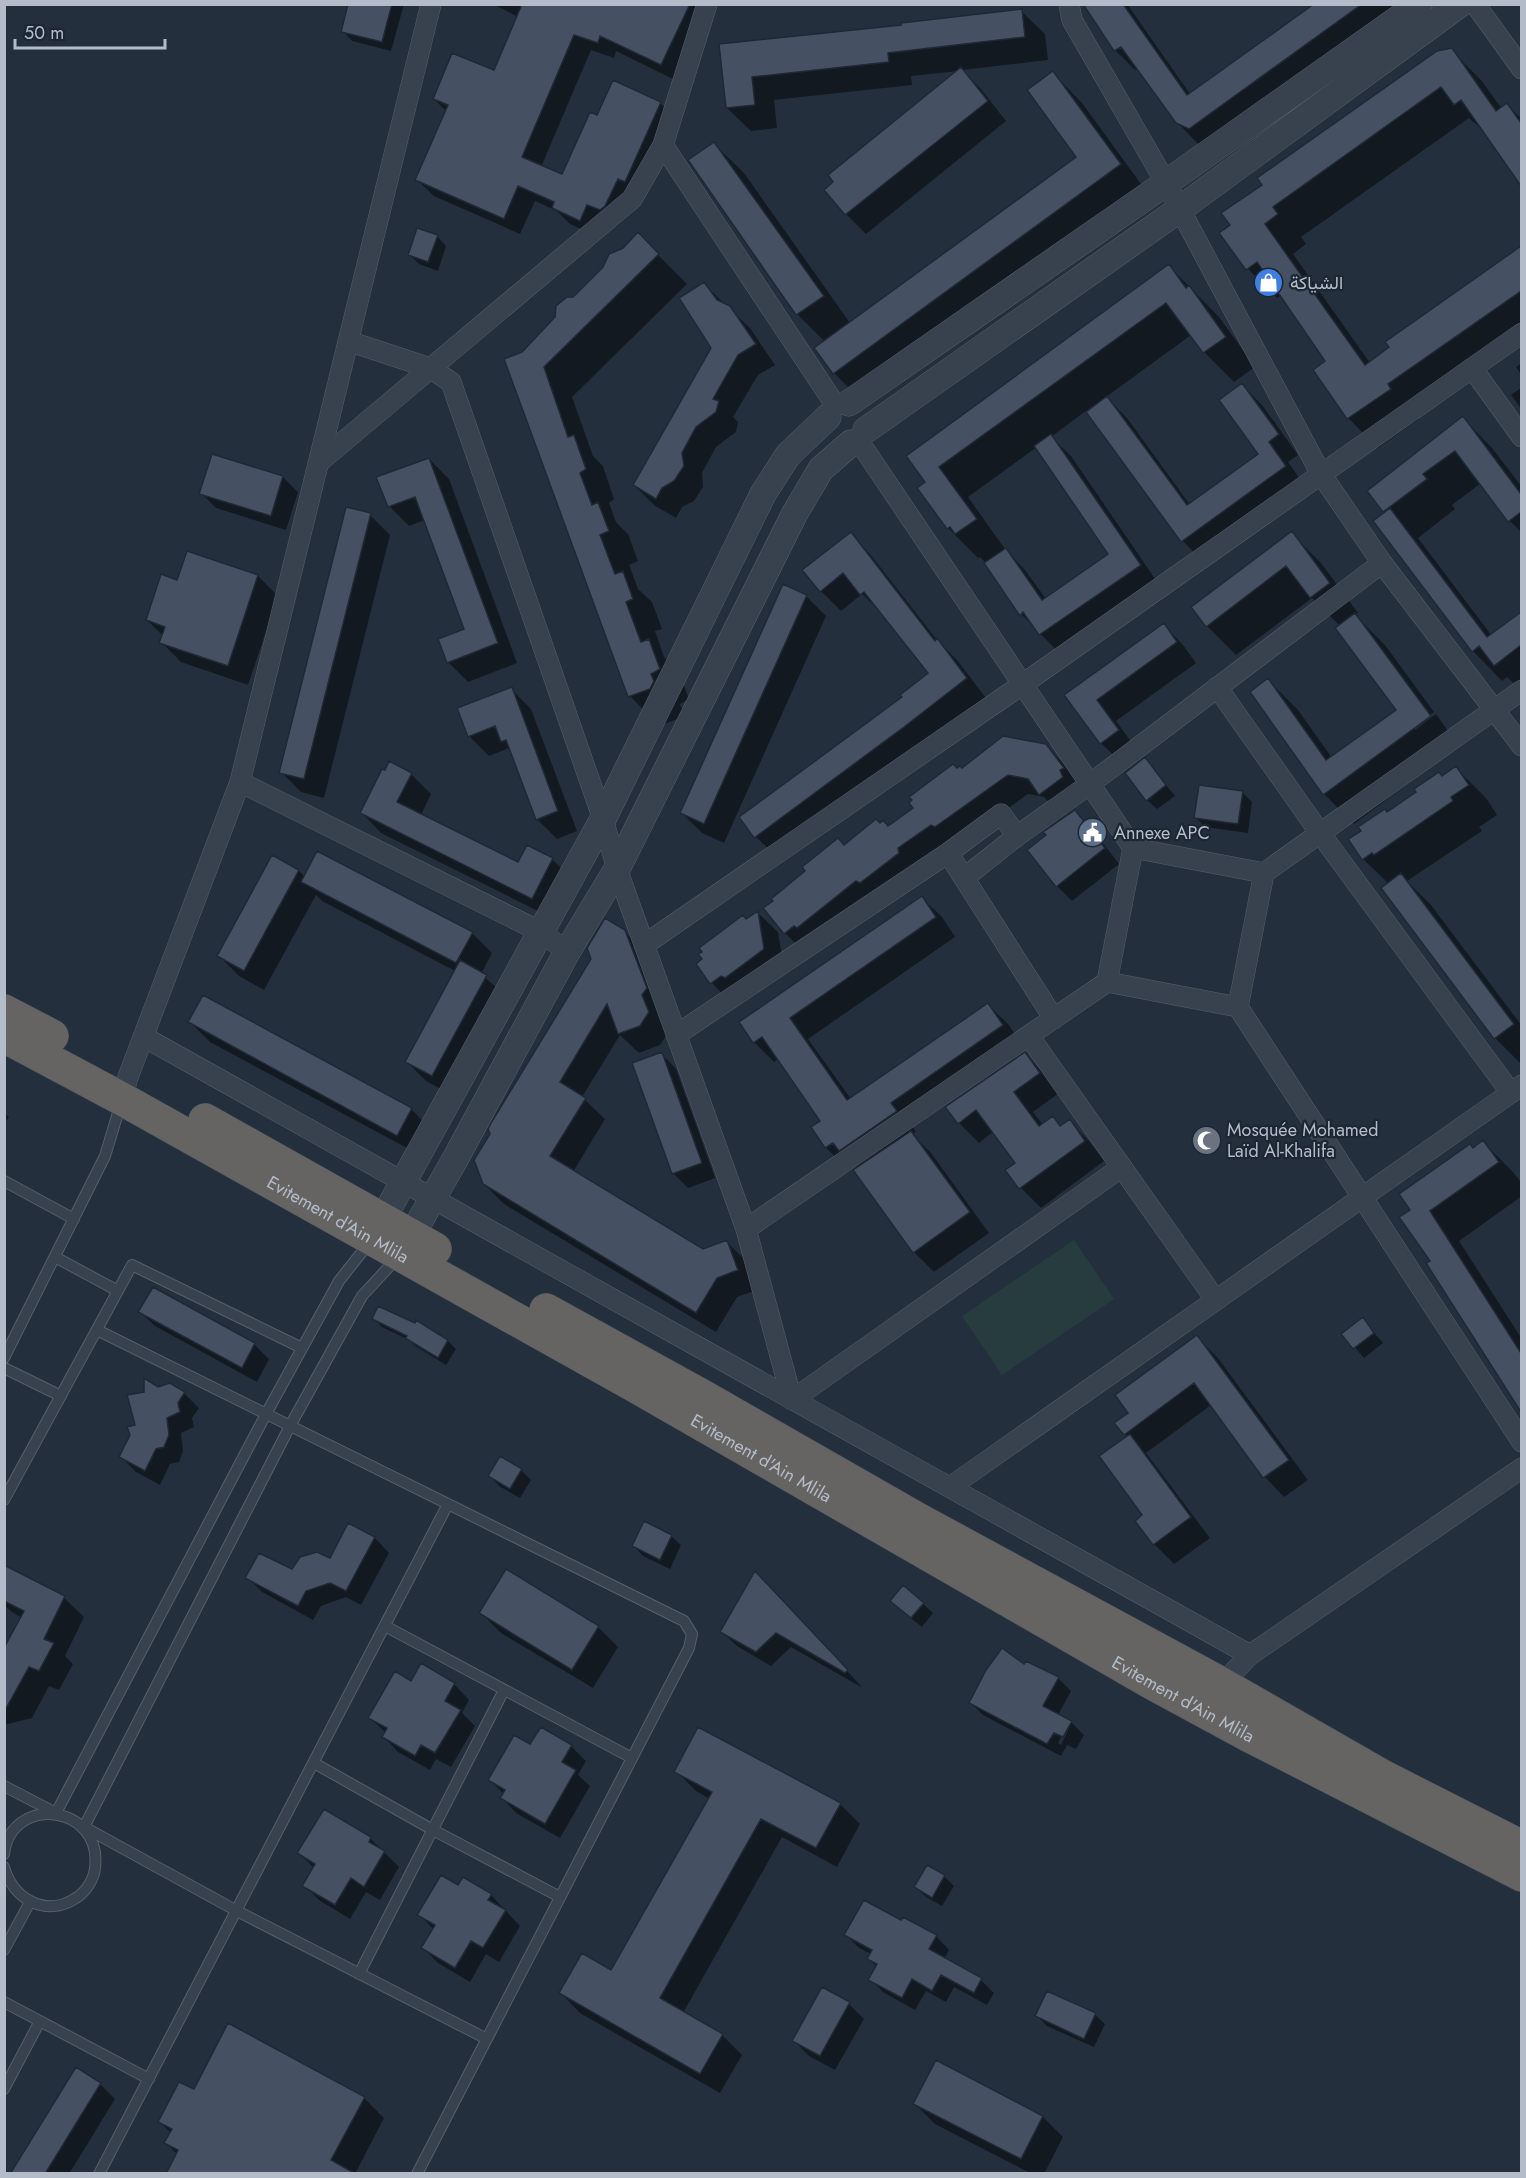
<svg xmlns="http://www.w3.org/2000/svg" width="1526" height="2178" viewBox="0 0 1526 2178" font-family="Jost,Vazirmatn,sans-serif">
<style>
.green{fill:#263c3f}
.shadow{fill:#0007;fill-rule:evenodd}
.building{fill:#455162;stroke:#1f2835;stroke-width:1.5}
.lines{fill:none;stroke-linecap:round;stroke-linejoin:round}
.service-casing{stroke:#565f6c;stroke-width:12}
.minor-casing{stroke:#565f6c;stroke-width:21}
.tertiary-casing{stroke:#565f6c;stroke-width:27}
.trunk-casing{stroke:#434c59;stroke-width:34}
.service{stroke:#38414e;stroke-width:10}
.minor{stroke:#38414e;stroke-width:20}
.tertiary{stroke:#38414e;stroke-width:26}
.trunk{stroke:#656462;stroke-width:33}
.labels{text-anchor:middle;stroke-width:4.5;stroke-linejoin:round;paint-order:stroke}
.poi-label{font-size:18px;fill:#b4bcc9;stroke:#1d2633;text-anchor:start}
.street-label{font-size:18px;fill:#b4bcc9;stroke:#1d2633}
</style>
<rect width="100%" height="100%" fill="#242f3e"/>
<path class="green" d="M1074,1240L1114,1299L1002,1375L962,1316Z"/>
<path class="shadow" d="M350,4H404L391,51L352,41L343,31Z
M493,4H712L677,81L616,51L614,58L591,50L541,167L563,176L598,117L660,103L677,119L634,194L621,222L617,226L603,220L596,236L570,224L557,211L535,201L520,234L434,196L417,180L447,112L434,99L495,72L518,17Z
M1090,4H1127L1190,94L1316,4H1410L1210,148L1197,143L1177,122L1138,68L1135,70L1115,50Z
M1021,11L1045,34L1048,60L962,70L981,89L1006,121L866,234L846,214L826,190L959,71L911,76L912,85L774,100L777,128L751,131L727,108L721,46L903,26Z
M1451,50L1481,80L1502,109L1507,105L1522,119V184L1486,133L1469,118L1301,237L1306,244L1293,254L1370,363L1516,252L1522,258V341L1416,415L1419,419L1378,448L1348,418L1315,370L1327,361L1282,295L1277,298L1248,269L1221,233Z
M1053,73L1082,103L1149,195L864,403L834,373L825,342L797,314L690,161L714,144L744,173L850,323L1078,158Z
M638,235L687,284L572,397L593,456L603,466L614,499L609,503L616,522L628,534L638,561L629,565L638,589L652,602L662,629L655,631L664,657L678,670L689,699L680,704L683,712L680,718L659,726L630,696L523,353Z
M437,236L446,246L438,271L419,264L409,254Z
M1169,266L1219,317L1255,367L1234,382L1204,352L1191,335L1106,397L1127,418L1190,505L1260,454L1242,385L1262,405L1298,455L1288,462L1305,486L1202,561L1183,541L1087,410L1051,437L1071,456L1160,586L1060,654L1022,615L986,563L980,557L978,558L948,528L919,488L927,482L908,456ZM1037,447L1111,554L1046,599L1025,570L1005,549L968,497Z
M704,284L750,328L775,365L758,375L733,417L738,422L736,432L716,447L702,473L703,487L694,501L682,507L676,518L654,505L634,485L713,348Z
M1522,363V376L1516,367Z
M1522,387V410L1511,395Z
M1463,418L1492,448L1522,487V533L1510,521L1481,483L1452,505L1455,509L1418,538L1492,636L1522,614V691L1507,677L1502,681L1473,651L1386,513L1369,491Z
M429,459L449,479L517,663L468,682L448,662L466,630L425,520L409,526L389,506Z
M283,477L298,492L286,530L216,508L201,493Z
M370,515L390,535L324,798L301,792L281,772Z
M1291,533L1321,563L1358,613L1355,615L1385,645L1434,712L1415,726V730L1436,714L1459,746L1354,824L1324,794L1268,680L1298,710L1332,758L1398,711L1340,626L1312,598L1236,655L1207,626Z
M850,534L870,554L937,640L957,660L986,698L776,856L756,837L930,673L882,613L862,594L841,611L821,591Z
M188,553L258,576L278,596L248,685L181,662L161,642L163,636L147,620L178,582Z
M806,596L826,616L724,843L702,833L682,813Z
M1164,625L1183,645L1196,663L1116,721L1138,751L1121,763L1101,743L1066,696Z
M511,689L531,709L577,831L557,839L537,819L509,748L489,756L469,736Z
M1045,745L1066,766L1082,788L1060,814L1044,797L1028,794L805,953L785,933L844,847L888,828L915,808L957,770Z
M1145,759L1175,796L1157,809L1147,800Z
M1456,768L1486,798L1497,815L1479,827L1482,831L1407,881L1431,905L1522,1026V1065L1495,1038L1389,884L1363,859L1388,813Z
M411,774L431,794L421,815L519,864L552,859L572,879L552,918L381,833L362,813Z
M1243,793L1252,802L1248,833L1205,827L1195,817Z
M1075,812L1090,826L1119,864L1072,901L1057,886L1048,836Z
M273,857L299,871L305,877L472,933L492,953L481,974L506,996L452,1095L426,1081L406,1061L455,971L322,901L316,895L264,990L239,976L219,956Z
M922,898L942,917L955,937L808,1039L851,1099L988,1005L1008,1024L1022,1045L910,1123L916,1132L912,1134L931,1153L989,1233L934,1272L914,1252L855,1171L858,1169L853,1163L846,1167L826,1148L813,1128L822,1122L779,1059L774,1062L754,1042L741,1023Z
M758,913L778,932L784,969L731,1003L712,983L747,921Z
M624,931L645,952L668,1033L660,1045L639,1053L620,1035L582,1097L605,1119L573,1172L703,1251L727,1242L747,1262L757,1290L737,1297L716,1332L504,1204L484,1184Z
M204,997L411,1109L431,1129L418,1154L210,1042L190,1022Z
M662,1054L676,1069L715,1178L688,1188L673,1173Z
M1025,1054L1045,1074L1059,1093L1033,1112L1043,1125L1053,1118L1062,1127L1069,1121L1089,1141L1104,1161L1041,1208L1021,1188L1007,1170L1017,1163L994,1131L979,1143L959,1123Z
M4,1113L9,1117L4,1124Z
M1483,1142L1513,1172L1522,1184V1196L1459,1241L1522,1339V1409L1428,1264L1432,1261L1412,1210L1473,1149Z
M140,1312L254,1344L269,1359L257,1382L155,1326Z
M374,1319L415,1325L417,1322L448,1341L456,1349L446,1365L415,1346L409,1340L382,1327Z
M1362,1319L1383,1343L1364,1358L1343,1334Z
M1197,1337L1217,1357L1308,1480L1284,1497L1265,1477L1211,1405L1146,1453L1210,1538L1174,1564L1154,1544L1137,1521L1144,1515L1128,1437L1125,1434L1130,1414Z
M157,1389L184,1393L199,1408L192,1418L194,1427L181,1433L183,1451L179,1462L170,1464L160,1485L136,1472L121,1457Z
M521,1470L531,1480L520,1498L499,1486L490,1476Z
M349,1525L375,1538L389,1553L361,1605L346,1597L321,1606L313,1620L262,1592L247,1577L293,1571L330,1560Z
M671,1536L681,1545L670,1569L643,1556L634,1546Z
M4,1567L64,1598L84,1617L65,1656L73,1664L59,1690L49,1686L32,1718L4,1725V1651L22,1618L12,1612L4,1605Z
M770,1588L861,1686V1687L791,1647L771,1666L737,1646L722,1632Z
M923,1604L933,1613L922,1627L902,1611Z
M481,1613L598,1627L618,1647L593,1688L501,1633Z
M422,1666L455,1685L469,1700L462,1713L475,1726L451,1767L436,1759L430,1770L398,1752L384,1737L386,1733L370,1718L411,1683Z
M1025,1667L1058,1678L1071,1691L1058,1715L1071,1722L1084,1735L1076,1749L1067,1745L1061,1756L983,1715L970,1702ZM1068,1724H1071L1061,1745L1058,1743Z
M571,1746L586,1761L578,1775L590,1786L560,1838L516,1813L502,1798L504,1794L490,1780L531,1747Z
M676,1771L840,1804L860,1824L837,1867L782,1837L683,2013L722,2035L742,2055L720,2093L580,2013L561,1993L612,1972L710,1799L696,1791Z
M370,1838L399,1867L380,1900L366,1892L350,1919L319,1900L304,1885L314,1868L299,1853Z
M944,1876L954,1886L942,1906L926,1897L916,1887Z
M458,1887L491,1895L520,1926L499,1962L486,1954L470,1982L438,1963L423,1948L434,1930L419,1914Z
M902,1922L936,1936L949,1950L944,1959L981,1980L994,1993L987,2005L954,1987L946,2002L926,1991L915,2010L883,1992L870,1979L877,1967L869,1959L871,1954L859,1948L846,1935Z
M1048,1993L1095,2015L1105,2024L1094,2047L1047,2026L1037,2016Z
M849,2004L864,2019L835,2070L809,2056L794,2041Z
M76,2069L100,2084L115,2099L69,2174H12Z
M195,2091L364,2098L384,2118L355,2174L177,2154L166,2143L171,2133L160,2122Z
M915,2104L1043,2117L1063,2137L1044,2174H1032L935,2124Z"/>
<path class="building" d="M348,4H392L382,42L341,32Z
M522,4H690L661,65L600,36L598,43L574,35L522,157L562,174L590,112L597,115L613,80L661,102L625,182L618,179L605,206L600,210L587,205L580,221L552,208L554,202L518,186L504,219L415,180L448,105L433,99L452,53L494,70Z
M1083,4H1123L1187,95L1314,4H1362L1189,129L1176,123L1121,47L1114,51Z
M1022,9L1025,37L888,53L889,62L752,77L755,105L726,108L719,44L901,25V23Z
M1452,48L1496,111L1507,103L1521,123V186L1461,100L1454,105L1441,87L1273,207L1278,214L1265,224L1365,365L1389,347L1385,342L1521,246V291L1388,384L1391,389L1347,419L1313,370L1325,361L1257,262L1246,270L1219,233L1230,225L1221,213L1262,185L1257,178L1437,51Z
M961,67L988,101L845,215L824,190L833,182L828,175Z
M1053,71L1121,164L833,374L814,348L1076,157L1027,90Z
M714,142L824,296L796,315L688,160Z
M417,228L438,235L428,262L408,255Z
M638,232L659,254L544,367L568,437L574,435L586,469L580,473L592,505L598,502L609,531L600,535L615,574L623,571L633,599L626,602L641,642L649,639L660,669L651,674L654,681L650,689L628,697L504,359L522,352L555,317L556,306L567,297H573L603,267L609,254L623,248Z
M1169,264L1186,288L1189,285L1226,337L1203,353L1166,303L939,467L977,519L955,534L950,527L947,529L917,488L925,482L906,456Z
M704,282L717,300L730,306L756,344L738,355L713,399L719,401L716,412L696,427L682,453L684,466L674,481L662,488L656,499L633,485L711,348L679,298Z
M1242,383L1279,434L1269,442L1286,466L1181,542L1086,412L1107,396L1187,505L1258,454L1219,400Z
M1463,416L1521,494V512L1508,522L1455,451L1423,474L1427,479L1383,512L1367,491Z
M1051,434L1141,565L1039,635L1023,612L1020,616L984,563L1006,548L1042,600L1108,554L1034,446Z
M212,454L283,476L271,516L199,494Z
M429,458L498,643L447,663L438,639L464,629L415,497L388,507L376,477Z
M346,507L371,513L304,779L279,773Z
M1390,508L1487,637L1521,612V645L1494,666L1479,646L1472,652L1373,521Z
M1292,531L1330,583L1310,598L1286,566L1206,627L1191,607Z
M851,532L935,641L937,638L967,678L904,727L754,838L739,817L902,697L900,695L928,673L864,592L860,595L843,573L820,592L802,570Z
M187,551L258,575L228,666L159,643L165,627L146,620L161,574L177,580Z
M783,584L807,595L704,824L680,813Z
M1355,613L1431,716L1323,795L1250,692L1268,678L1326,760L1396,710L1335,628Z
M1164,623L1177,642L1097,700L1119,730L1100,744L1064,695Z
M512,687L558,811L536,820L506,740L501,742L495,726L468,737L457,708Z
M1003,736L1046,744L1064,768L1060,770L1063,777L1039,795L1028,779L1008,775L935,827L931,825L898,848L899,853L860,883L856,881L797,928L794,926L784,934L763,908L773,901L771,899L805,871L802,867L838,838L844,845L876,819L880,823L883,820L888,826L913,808L909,803L912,800L909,797L953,764L957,768L960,766L962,768Z
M1145,757L1166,785L1146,801L1125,773Z
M389,761L412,773L397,802L518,862L527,845L553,858L532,899L360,813L382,769L385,770Z
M1456,766L1469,785L1451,797L1453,801L1374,855L1372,853L1362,860L1348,839L1361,831L1358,827L1385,809L1387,812L1416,792L1414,789L1439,772L1442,776Z
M1199,785L1243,791L1238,824L1194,818Z
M1075,810L1105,848L1056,887L1027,850L1046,835L1043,832Z
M317,851L473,932L456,963L301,882Z
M272,855L299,870L244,971L217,956Z
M1401,873L1514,1024L1494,1039L1381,888Z
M922,896L936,917L790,1018L847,1100L988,1003L1003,1025L891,1103L897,1111L839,1151L833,1143L825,1148L811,1127L820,1121L762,1037L753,1043L739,1022Z
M758,911L764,949L725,978L721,976L710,984L696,964L702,959L698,954L702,952L699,948L743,915L746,919Z
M605,918L625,930L647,988L642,995L649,1012L640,1026L618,1034L607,1004L560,1082L586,1098L550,1156L703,1249L727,1240L738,1270L717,1278L696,1313L483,1184L474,1160L490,1134L488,1129L491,1123L591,959L587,948Z
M460,960L487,975L432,1076L405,1062Z
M203,995L412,1108L397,1136L188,1022Z
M662,1052L702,1163L672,1174L632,1063Z
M1025,1052L1040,1073L1014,1092L1039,1126L1053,1116L1060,1126L1070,1119L1085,1141L1019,1189L1005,1170L1015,1163L976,1110L958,1124L945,1107Z
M911,1131L970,1212L913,1253L853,1170Z
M1483,1140L1499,1162L1430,1211L1521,1353V1412L1426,1263L1430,1261L1399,1217L1410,1210L1399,1194L1470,1144L1473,1148Z
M153,1287L255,1343L242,1368L138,1312Z
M378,1306L415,1323L416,1320L448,1340L438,1358L405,1338L407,1336L372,1319Z
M1363,1317L1374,1333L1353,1349L1341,1334Z
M1197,1335L1289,1460L1263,1478L1194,1383L1124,1435L1114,1423L1128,1413L1115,1395Z
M144,1378L158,1387L170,1383L185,1392L178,1403L180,1412L167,1418L169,1435L164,1447L156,1449L145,1471L119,1457L130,1435L127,1427L135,1425L127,1395L144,1392Z
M1130,1434L1191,1517L1153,1545L1135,1521L1142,1515L1099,1456Z
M500,1456L522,1469L510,1489L488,1476Z
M644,1521L672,1535L660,1560L632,1546Z
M348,1523L375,1537L346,1591L330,1583L306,1591L298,1606L245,1578L259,1553L292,1569L300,1557L317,1552L330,1558Z
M4,1565L65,1596L44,1639L54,1643L39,1671L29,1667L4,1712V1648L24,1611L4,1601Z
M506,1569L599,1626L572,1670L479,1613Z
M755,1571L848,1670L845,1673L776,1633L756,1652L720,1632Z
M903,1585L924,1603L911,1618L890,1601Z
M1002,1648L1024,1664L1026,1661L1059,1677L1043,1706L1072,1721L1063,1737L1054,1733L1047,1744L969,1703L986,1670Z
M421,1663L455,1683L445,1701L461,1710L435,1753L421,1745L415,1756L382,1737L387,1728L368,1718L395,1671L411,1681Z
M541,1727L572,1745L562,1762L576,1770L545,1824L500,1798L505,1790L488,1780L514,1735L530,1744Z
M698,1727L841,1803L816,1848L761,1819L660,1998L723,2034L700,2074L559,1993L582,1953L611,1970L712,1792L674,1772Z
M324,1809L371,1837L369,1842L385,1851L364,1887L351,1878L335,1905L302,1886L315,1864L297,1853Z
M927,1865L945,1875L932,1898L914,1887Z
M441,1875L458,1885L463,1877L492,1894L488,1900L506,1910L483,1948L471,1941L455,1968L421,1948L435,1925L417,1915Z
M864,1900L901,1920L903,1917L937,1935L929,1949L982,1978L974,1993L941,1975L932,1991L912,1979L902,1998L868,1980L877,1964L867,1959L872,1950L844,1935Z
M822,1987L850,2002L820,2056L792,2041Z
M1047,1991L1096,2013L1084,2039L1035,2016Z
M228,2023L365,2097L331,2160L356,2174H166L178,2150L164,2143L172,2129L158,2122L179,2082L194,2089Z
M936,2060L1043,2116L1021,2159L913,2104Z
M76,2067L101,2083L45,2174H10Z"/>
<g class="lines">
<defs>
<path id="service" d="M4,1181L74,1219
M55,1257L118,1291
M398,1257L362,1296L290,1426L84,1827L237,1911L487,2039
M97,1330L684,1621L692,1634L689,1648L417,2174
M4,1358L105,1156L121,1103
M4,1368L61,1396
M4,1500L132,1265L302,1348
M385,1626L632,1758
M314,1763L433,1830L560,1897
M4,1786L56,1813L266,1414L339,1281L369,1243
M4,1854C11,1794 103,1804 95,1868C94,1879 86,1892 76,1898C46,1918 13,1899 4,1867
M4,1950L30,1902
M359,1974L504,1690
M4,2002L149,2079
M4,2089L40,2021
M99,2174L448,1504"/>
<path id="minor" d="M1069,4L1072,20L1166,183L1321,474L1382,563L1522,746
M1475,4L1522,69
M663,145L836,406
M348,341L430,368L451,382L603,819L617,869L746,1229L792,1400L1122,1167
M1472,368L1522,437
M858,440L1133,848
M318,463L632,199L663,145L707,4
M1217,687L1320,833L1511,1093
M240,782L541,932L567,952
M1017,836L1090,784L1382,563
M948,853L1001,814L1017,836L964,878
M1264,873L1133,848L1107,982L1238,1007L1264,873L1522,690
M644,945L1023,684L1522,333
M1238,1007L1522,1442
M676,1035L948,853L1054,1019
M1029,1036L1215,1299
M144,1037C511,1245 882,1448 1250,1655
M122,1099L128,1077L240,782L431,4
M746,1229L1107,982
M950,1487L1522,1085
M1216,1690L1250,1655L1522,1468"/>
<path id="tertiary" d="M849,403L1166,183L1419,4
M866,430L1180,209L1460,4
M374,1235L603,819L763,494L788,455L828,417
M402,1252L453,1163L567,952L617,869L795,513L821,469L851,443"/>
<g id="trunk">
<path d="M4,1011L52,1036"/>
<path id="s1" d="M4,1036L122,1099L637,1387L1152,1683L1248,1735L1522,1875"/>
<path d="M205,1120L435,1249"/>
<path d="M546,1310L704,1397L921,1521L1220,1683L1384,1777L1522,1847"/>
</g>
</defs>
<use href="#service" class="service-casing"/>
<use href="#minor" class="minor-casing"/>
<use href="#tertiary" class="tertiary-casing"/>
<use href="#trunk" class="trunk-casing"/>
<use href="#service" class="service"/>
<use href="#minor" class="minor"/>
<use href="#tertiary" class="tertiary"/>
<use href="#trunk" class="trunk"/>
</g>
<defs>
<symbol id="shop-disc" viewBox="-11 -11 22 22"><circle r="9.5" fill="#3f7fe0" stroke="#1d2633"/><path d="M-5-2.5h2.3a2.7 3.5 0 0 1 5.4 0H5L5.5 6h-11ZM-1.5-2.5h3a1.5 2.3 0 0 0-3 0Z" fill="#fff"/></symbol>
<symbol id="civic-disc" viewBox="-11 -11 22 22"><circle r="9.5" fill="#5c6f8a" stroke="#1d2633"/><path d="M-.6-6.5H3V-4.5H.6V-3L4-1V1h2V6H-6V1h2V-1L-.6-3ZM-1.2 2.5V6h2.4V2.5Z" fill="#fff"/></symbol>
<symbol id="mosque-disc" viewBox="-11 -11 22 22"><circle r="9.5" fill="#6b7280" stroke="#1d2633"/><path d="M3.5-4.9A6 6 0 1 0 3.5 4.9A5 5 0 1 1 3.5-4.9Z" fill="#fff"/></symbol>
</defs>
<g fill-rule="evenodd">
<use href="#shop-disc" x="1252" y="266" width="33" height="33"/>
<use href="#civic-disc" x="1076" y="816" width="33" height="33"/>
<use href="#mosque-disc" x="1190" y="1124" width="33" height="33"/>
</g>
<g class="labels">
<g class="poi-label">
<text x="1290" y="289">الشياكة</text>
<text x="1114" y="839">Annexe APC</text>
<text x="1227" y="1136">Mosquée Mohamed<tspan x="1227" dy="21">Laïd Al-Khalifa</tspan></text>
</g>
<g class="street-label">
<text dy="6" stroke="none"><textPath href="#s1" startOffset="381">Evitement d'Ain Mlila</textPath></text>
<text dy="6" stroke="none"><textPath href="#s1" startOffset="867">Evitement d'Ain Mlila</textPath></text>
<text dy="6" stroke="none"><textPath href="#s1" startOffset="1353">Evitement d'Ain Mlila</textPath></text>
</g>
</g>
<rect width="1526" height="2178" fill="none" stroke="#b4bcc9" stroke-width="12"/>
<path d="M15 39v9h150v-9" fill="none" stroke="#b4bcc9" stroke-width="3"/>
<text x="24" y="39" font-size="18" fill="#b4bcc9" stroke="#1d2633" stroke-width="4.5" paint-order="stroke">50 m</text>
</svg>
